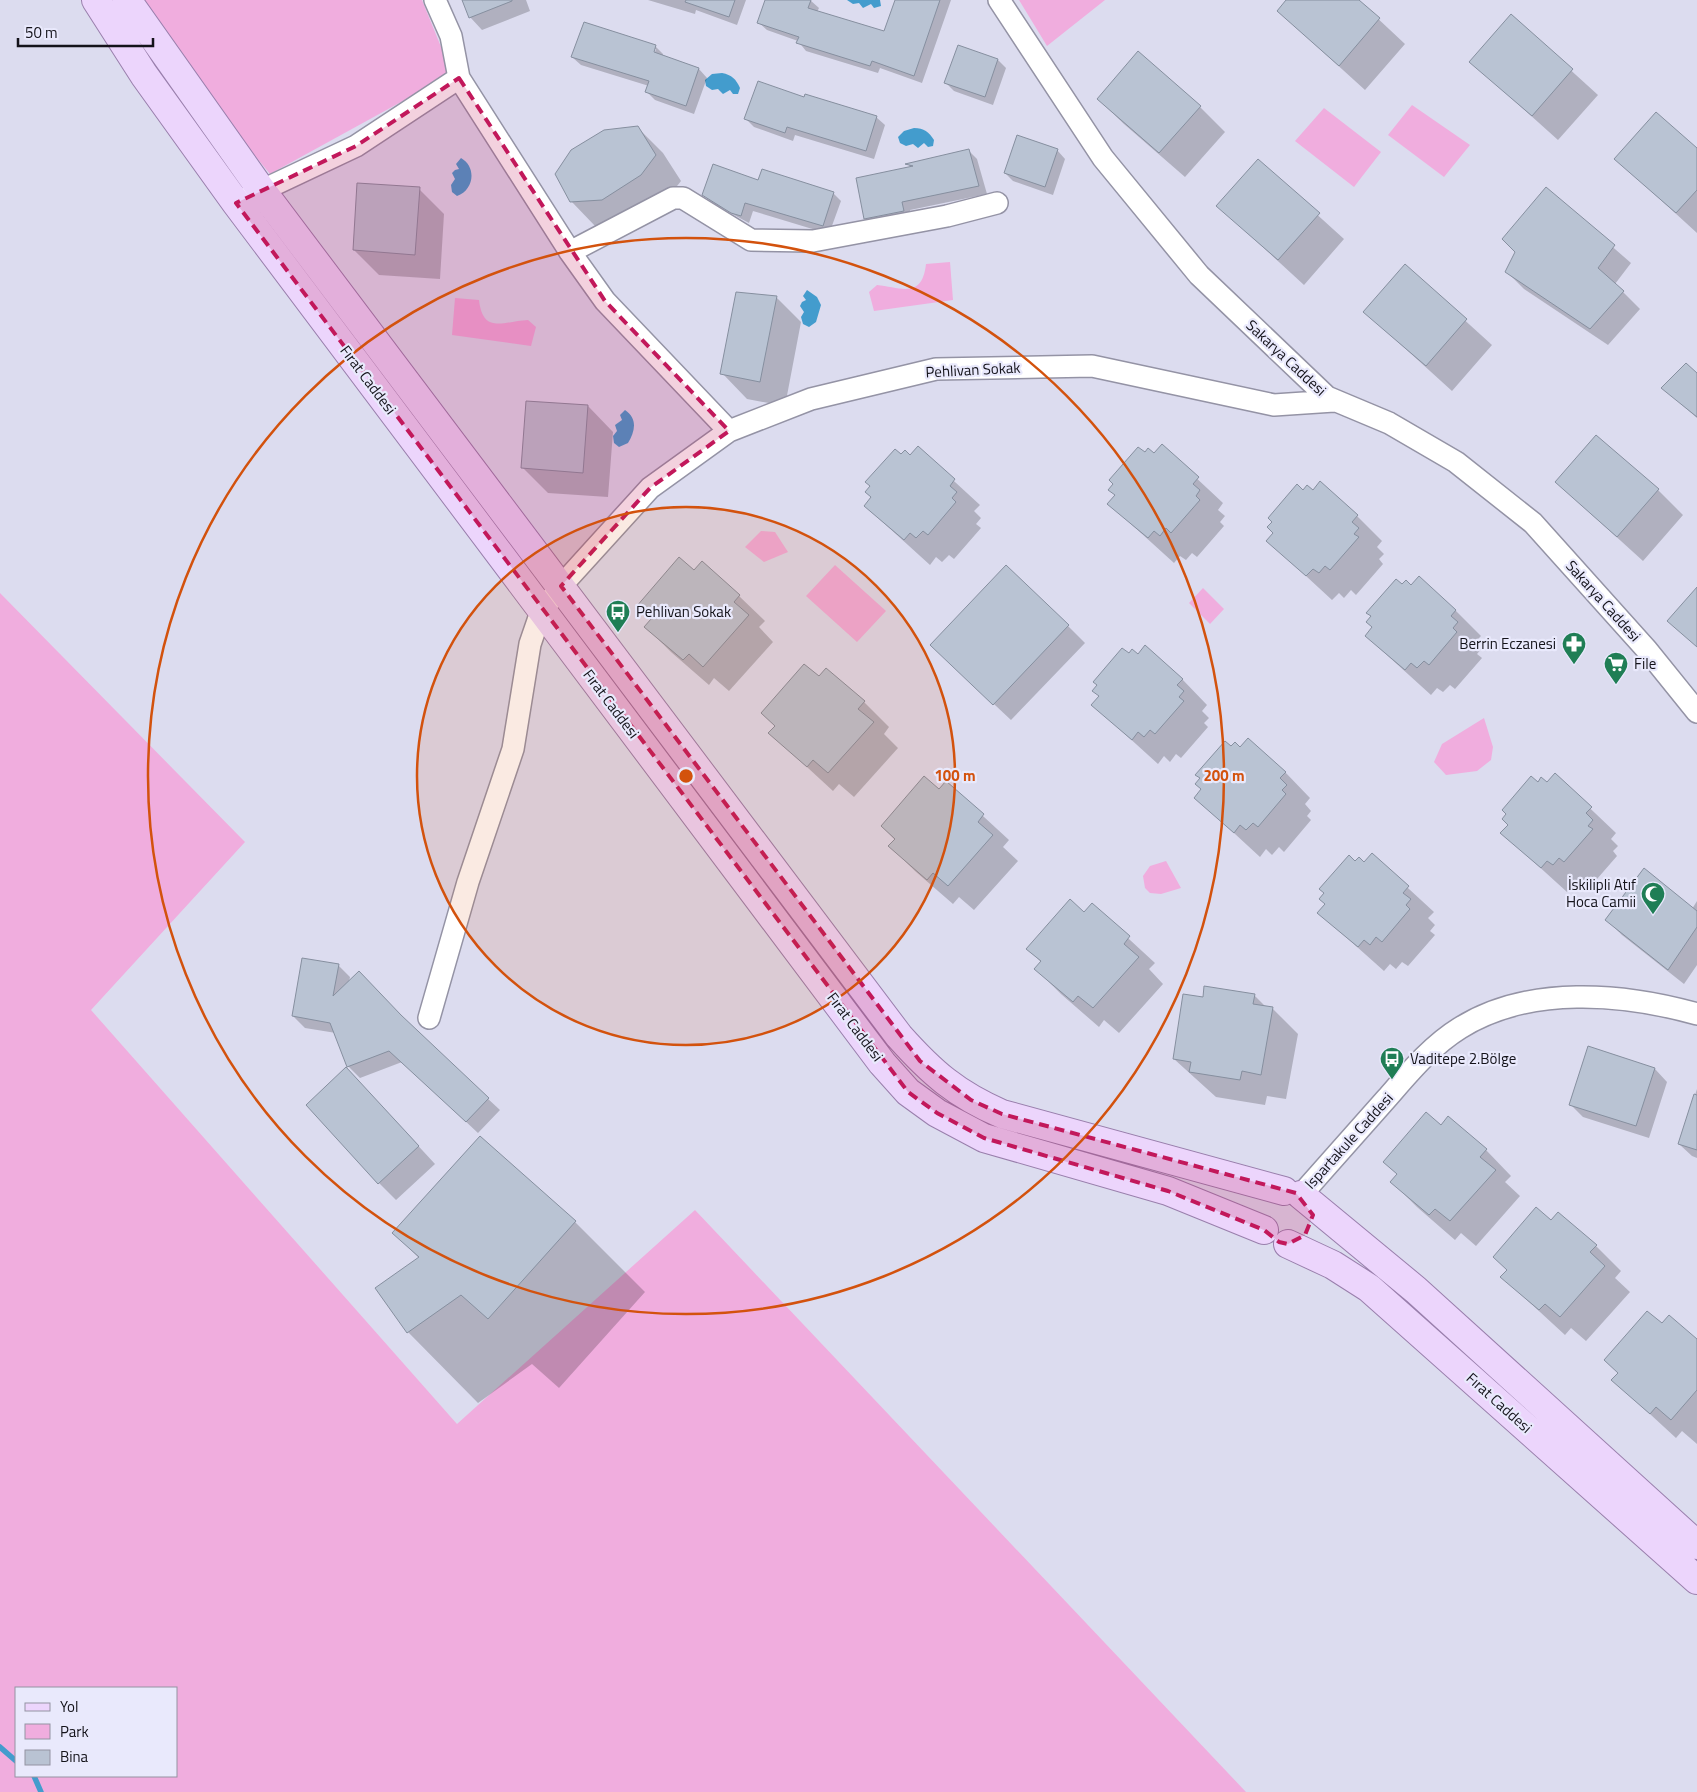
<svg xmlns="http://www.w3.org/2000/svg" width="1697" height="1792" viewBox="0 0 1697 1792" font-family="'Titillium Web',sans-serif">
<style>
.green{fill:#f0adde;fill-rule:evenodd}
.water{fill:#439ccd}
.shadow{fill:#0003;fill-rule:evenodd}
.lines{fill:none;stroke-linecap:round;stroke-linejoin:round}
.stream{stroke:#439ccd;stroke-width:5.5}
.building{fill:#b9c3d3;stroke:#868f9f}
.minor-casing{stroke:#9493a5;stroke-width:24}
.major-casing{stroke:#997fac;stroke-width:30}
.minor{stroke:#fff;stroke-width:21}
.major{stroke:#ecd5fc;stroke-width:28}
.marked{fill:#c2185b;fill-opacity:0.2;stroke:#c2185b;stroke-width:4;stroke-dasharray:10 6;stroke-linejoin:round}
.ring{fill:none;stroke:#d3520d;stroke-width:2.5}
.labels{text-anchor:middle;stroke-width:4.5;stroke-linejoin:round;paint-order:stroke}
.street-label{font-size:15px;fill:#14131a;stroke:#e9e9fc}
.poi-label{font-size:15px;fill:#14131a;stroke:#e9e9fc;text-anchor:start}
.centre{fill:#d3520d;stroke:#e9e9fc;stroke-width:2.5}
.ring-label{font-size:15px;text-anchor:middle;font-weight:bold;fill:#d3520d;stroke:#e9e9fc;stroke-width:4.5;stroke-linejoin:round;paint-order:stroke}
</style>
<rect width="100%" height="100%" fill="#dcdcef"/>
<path class="green" d="M141,0H422L452,74L270,174L220,113Z
M1019,0H1105L1047,46Z
M1412,105L1470,145L1444,177L1388,135Z
M1324,108L1381,152L1354,187L1295,141Z
M950,262L953,300L874,311L869,292L877,285C900,287 922,300 926,264Z
M455,298L479,300C483,335 504,321 528,320L536,327L531,346L452,335Z
M761,531L775,532L788,552L764,562L745,547Z
M835,565L886,611L857,642L806,596Z
M1203,588L1224,609L1210,624L1189,603Z
M0,593L245,842L91,1010L457,1424L695,1210L1246,1792H0ZM16,1688H176V1776H16Z
M1484,718L1493,747L1491,760L1477,771L1446,775L1434,762L1442,744Z
M1166,861L1181,888L1161,894L1150,893L1145,888L1143,876L1150,866Z"/>
<path class="water" d="M847,0H880L881,6L874,8L871,4L863,8L859,3L853,4Z
M722,73C732,75 736,79 740,88L738,94H733L730,90L723,94L718,89L712,90L706,86L705,80L712,74Z
M914,128C924,128 929,132 934,140L933,146L928,147L924,143L918,148L913,144L906,146L900,143L898,137L904,131Z
M461,158C477,167 474,190 457,196L452,192L451,185L455,179L452,173L455,170L459,169L456,164Z
M807,290L817,297L821,305L816,322L809,327L803,324L801,317L804,312L800,306L802,302L806,300L803,296Z
M625,410C638,419 635,431 628,443L619,447L614,443L613,436L617,431L615,425L622,420L620,415Z"/>
<path class="shadow" d="M463,0H526L530,11L482,30L470,17Z
M648,0H746L737,25L696,10L695,14Z
M766,0H810L819,8L817,12L885,33L896,0H951L922,83L880,68L878,73L806,51L798,41L767,30L758,22Z
M1288,0H1358L1405,44L1365,90L1278,11Z
M1511,16L1598,95L1558,140L1471,62Z
M655,46L663,54V57L699,69L707,78L694,114L655,100L647,92L649,86L581,65L572,57ZM653,49H656L653,58Z
M958,47L998,60L1006,68L993,105L954,91L946,83Z
M805,99L876,117L885,125L874,159L795,135L793,141L754,127L746,119Z
M1098,99L1200,107L1225,132L1185,177L1124,124Z
M638,128L663,153L681,181L666,200L596,227L571,201Z
M1697,149V233L1616,159Z
M1057,150L1065,159L1053,195L1013,181L1005,173Z
M969,151L977,159L987,194L910,210L912,219L874,226L866,218L911,168L908,164Z
M1258,161L1344,239L1304,285L1218,206Z
M759,181L833,193L841,201L829,234L753,211L749,223L712,203L704,195Z
M419,189L444,214L440,279L379,275L354,250Z
M1546,189L1631,263L1615,284L1640,309L1608,345L1524,289L1507,272Z
M1405,266L1492,345L1452,391L1365,312Z
M776,297L801,322L785,406L747,399L722,373Z
M1697,374V418L1663,388Z
M588,406L613,432L608,497L548,493L523,468Z
M1162,446L1223,503L1218,510L1225,516L1220,522L1224,526L1197,557L1192,553L1186,560L1180,556L1174,563L1109,504L1145,454H1154Z
M918,448L980,505L974,511L981,518L976,524L981,528L954,559L949,555L942,562L936,557L930,565L865,506L901,456H910Z
M1556,482L1658,490L1683,515L1643,561Z
M1304,491L1357,516L1382,541L1377,547L1384,554L1379,559L1383,564L1356,595L1351,590L1344,598L1339,593L1332,600L1268,541Z
M695,572L739,596L765,621L759,627L773,642L729,691L714,678L709,685L671,652L646,627L651,620L638,607Z
M1402,586L1412,587L1456,611L1481,636L1475,642L1482,648L1477,654L1482,658L1455,689L1450,685L1443,692L1437,688L1431,695L1366,636Z
M1068,626L1085,643L1011,720L949,662Z
M1129,655L1182,679L1207,705L1202,711L1209,718L1204,723L1208,727L1181,758L1176,754L1170,762L1164,756L1158,764L1093,705Z
M819,678L864,702L889,727L884,734L898,748L854,797L839,784L833,791L770,733Z
M1231,748L1241,749L1285,772L1310,798L1305,804L1311,811L1307,816L1311,820L1284,852L1279,847L1272,855L1266,849L1260,857L1196,798Z
M1555,775L1616,833L1611,839L1618,846L1613,851L1617,856L1590,887L1585,882L1579,890L1573,885L1567,892L1502,833L1538,783L1547,784Z
M946,782L1009,840L1003,847L1018,861L974,910L959,897L953,904L915,871L890,846L895,840L882,826L939,791Z
M1372,855L1434,912L1428,918L1435,925L1430,931L1435,935L1408,966L1402,962L1396,969L1390,964L1384,971L1319,913L1355,863H1364Z
M1697,901V965L1684,984L1622,935L1607,920L1692,909Z
M1092,905L1155,963L1149,969L1163,984L1119,1033L1104,1020L1099,1027L1061,994L1036,969L1041,962L1028,949L1084,914Z
M338,965L350,977L349,982L405,1022L500,1110L478,1133L402,1062L360,1078L348,1066L336,1033L305,1028L293,1016Z
M1254,995L1266,1007L1273,1009L1298,1034L1286,1099L1267,1096L1265,1105L1216,1097L1174,1059L1204,998Z
M1588,1048L1655,1069L1667,1082L1649,1138L1583,1117L1570,1104Z
M363,1086L435,1164L396,1200L379,1183Z
M1697,1089V1158L1692,1156L1679,1144Z
M480,1137L575,1222L645,1292L559,1388L532,1364L478,1403L408,1332L420,1259L394,1233Z
M1486,1150L1511,1176L1505,1182L1520,1196L1476,1246L1461,1233L1455,1240L1417,1207L1392,1182L1398,1175L1384,1162Z
M1551,1222L1596,1246L1621,1271L1615,1278L1630,1292L1586,1341L1571,1328L1565,1335L1502,1277Z
M1662,1325L1697,1340V1444L1682,1431L1676,1438L1613,1380Z"/>
<g class="lines">
<path class="stream" d="M0,1747L16,1761
M34,1776L41,1792"/>
</g>
<path class="building" d="M462,0H512V1L469,18Z
M686,0H735L729,17L685,2Z
M765,0H811L808,8L884,31L895,0H940L914,76L872,61L870,66L796,43L799,37L757,23Z
M1286,0H1359L1380,18L1339,66L1277,11Z
M1511,14L1573,69L1532,116L1469,62Z
M584,22L656,45L654,52L699,68L686,106L645,92L649,81L571,57Z
M958,45L998,59L985,97L944,83Z
M1138,51L1201,106L1159,153L1097,99Z
M758,81L804,97L805,94L877,116L866,151L787,127L785,133L744,119Z
M1656,112L1697,148V190L1676,213L1614,159Z
M638,126L656,155L641,175L602,200L570,202L555,174L571,150L604,130Z
M1017,135L1058,149L1045,187L1004,173Z
M969,149L979,186L902,202L904,211L864,219L856,178L913,166L905,164Z
M1258,159L1320,213L1278,260L1216,206Z
M713,164L758,180L762,169L834,192L823,226L745,203L741,216L731,213L702,195Z
M357,183L420,187L415,255L353,250Z
M1546,187L1615,245L1598,268L1624,291L1590,329L1505,272L1515,252L1502,239Z
M1405,264L1467,319L1426,366L1363,312Z
M736,292L777,296L760,382L720,374Z
M1686,363L1697,373V417L1661,388Z
M526,401L588,405L583,473L521,468Z
M1596,435L1659,489L1617,537L1555,482Z
M1162,444L1199,477L1193,484L1200,490L1196,496L1200,500L1171,533L1166,528L1160,536L1154,531L1148,538L1107,504L1115,495L1108,490L1113,484L1109,480L1138,447L1145,452L1148,448L1154,453Z
M918,446L955,479L950,486L957,492L952,498L956,502L928,535L923,531L916,538L910,533L904,540L864,506L871,497L865,492L870,486L865,482L895,449L901,454L905,450L910,455Z
M1320,481L1358,515L1352,522L1359,528L1354,534L1359,537L1330,570L1325,566L1319,573L1313,569L1306,576L1266,541L1273,533L1267,527L1272,522L1268,518L1297,484L1303,490L1307,485L1313,490Z
M679,557L694,570L702,561L740,595L734,602L749,615L703,667L689,654L683,660L644,627L651,619L636,607Z
M1006,565L1069,625L993,705L930,645Z
M1419,576L1456,610L1451,616L1458,622L1453,628L1457,632L1429,665L1424,661L1417,668L1411,663L1405,670L1365,636L1372,627L1366,622L1371,616L1366,613L1396,579L1402,584L1406,580L1411,585Z
M1697,587V647L1667,621Z
M1145,645L1183,679L1177,685L1184,691L1179,697L1184,701L1155,734L1150,730L1144,737L1138,732L1132,740L1091,705L1099,696L1092,691L1097,685L1093,682L1122,648L1129,653L1132,649L1138,654Z
M804,664L819,676L826,668L865,701L858,709L874,722L828,773L813,760L807,767L768,733L775,726L761,713Z
M1248,738L1286,772L1280,778L1287,785L1282,790L1286,794L1258,827L1253,823L1246,830L1240,825L1234,833L1194,798L1201,789L1195,784L1200,778L1195,775L1225,741L1231,746L1235,742L1240,747Z
M1555,773L1592,807L1586,813L1593,820L1588,826L1593,829L1564,862L1559,858L1553,865L1547,861L1541,868L1500,833L1508,825L1502,819L1506,814L1502,810L1531,776L1538,782L1541,777L1547,782Z
M924,776L939,789L946,781L984,814L978,822L993,835L948,886L933,873L927,880L888,846L895,839L881,826Z
M1372,853L1409,886L1403,893L1411,899L1406,905L1410,909L1382,942L1376,937L1370,945L1364,940L1358,947L1317,913L1325,904L1319,899L1324,893L1319,889L1349,855L1355,861L1359,857L1364,862Z
M1644,868L1697,911V927L1668,970L1605,920Z
M1070,899L1084,912L1092,903L1130,936L1124,944L1139,957L1093,1008L1078,996L1073,1002L1034,969L1041,961L1026,949Z
M302,958L339,964L333,996L359,971L401,1015L489,1098L466,1122L389,1051L347,1067L330,1023L292,1016Z
M1204,986L1255,994L1253,1004L1273,1007L1261,1075L1242,1071L1240,1080L1189,1072L1191,1062L1173,1059L1183,994L1203,997Z
M1588,1046L1655,1068L1636,1126L1569,1105Z
M346,1067L419,1146L378,1184L306,1105Z
M1694,1094L1697,1095V1150L1678,1144Z
M1426,1112L1441,1125L1448,1116L1487,1149L1480,1157L1496,1170L1450,1221L1435,1209L1429,1215L1390,1182L1397,1174L1383,1162Z
M480,1136L576,1221L488,1319L461,1295L407,1333L375,1288L419,1257L392,1233Z
M1536,1207L1551,1220L1558,1212L1597,1245L1590,1252L1605,1266L1560,1317L1545,1304L1539,1310L1500,1277L1507,1270L1493,1257Z
M1647,1311L1662,1323L1669,1315L1697,1339V1390L1671,1420L1656,1407L1650,1414L1611,1380L1618,1373L1604,1360Z"/>
<g class="lines">
<defs>
<path id="minor" d="M435,0L451,36L459,78L570,252L605,301L729,431
M999,0L1103,158L1199,275L1327,397L1389,423L1456,462L1533,523L1647,650L1697,712
M248,197L356,146L459,78
M570,252L673,198H683L751,240L813,241L947,216L997,203
M429,1018L468,882L513,749L530,644L541,612L561,586L650,488L729,431L811,399L936,369L1092,366L1274,405L1334,401
M1301,1195C1329,1163 1358,1131 1387,1098C1409,1073 1431,1046 1460,1028C1529,985 1623,993 1697,1014"/>
<path id="major" d="M96,0L144,75L236,203L882,1063L908,1092L937,1113L984,1138L1168,1191L1264,1230
M127,0L262,191L899,1036C932,1073 956,1094 1002,1114L1284,1191
M1301,1195L1416,1290L1697,1545
M1288,1244L1333,1265L1369,1288L1697,1580"/>
</defs>
<use href="#minor" class="minor-casing"/>
<use href="#major" class="major-casing"/>
<use href="#minor" class="minor"/>
<use href="#major" class="major"/>
</g>
<path class="marked" d="M459,78L605,301L729,431L650,488L561,586L920,1061L971,1100L1002,1114L1296,1193L1313,1215L1305,1235L1288,1244L1279,1242L1264,1230L1168,1191L984,1138L937,1113L908,1092L236,203L356,146Z"/>
<circle cx="686" cy="776" r="269" fill="#d3520d" fill-opacity=".12"/>
<g class="ring">
<circle cx="686" cy="776" r="269"/>
<circle cx="686" cy="776" r="538"/>
</g>
<defs>
<symbol id="bus-pin" viewBox="-11 -11 22 30"><path d="M0 17L-7.5 6A9.5 9.5 0 1 1 7.5 6Z" fill="#1f7e55" stroke="#e9e9fc"/><path d="M-5-6H5V4H4V6H2V4H-2V6H-4V4H-5ZM-3.5-4V0h7V-4ZM-3.5 1.2v1.5H-2V1.2ZM2 1.2v1.5H3.5V1.2Z" fill="#fff"/></symbol>
<symbol id="pharmacy-pin" viewBox="-11 -11 22 30"><path d="M0 17L-7.5 6A9.5 9.5 0 1 1 7.5 6Z" fill="#1f7e55" stroke="#e9e9fc"/><path d="M-2-6h4v4h4v4h-4v4h-4v-4h-4v-4h4Z" fill="#fff"/></symbol>
<symbol id="supermarket-pin" viewBox="-11 -11 22 30"><path d="M0 17L-7.5 6A9.5 9.5 0 1 1 7.5 6Z" fill="#1f7e55" stroke="#e9e9fc"/><path d="M-6-5.5h2.5l.6 2H6L4.5 2H-2.5L-4.4-4H-6ZM-1.5 3.2a1.3 1.3 0 1 0 .1 0ZM3 3.2a1.3 1.3 0 1 0 .1 0Z" fill="#fff"/></symbol>
<symbol id="mosque-pin" viewBox="-11 -11 22 30"><path d="M0 17L-7.5 6A9.5 9.5 0 1 1 7.5 6Z" fill="#1f7e55" stroke="#e9e9fc"/><path d="M3.5-4.9A6 6 0 1 0 3.5 4.9A5 5 0 1 1 3.5-4.9Z" fill="#fff"/></symbol>
</defs>
<g fill-rule="evenodd">
<use href="#bus-pin" x="604" y="598" width="28" height="38"/>
<use href="#pharmacy-pin" x="1560" y="630" width="28" height="38"/>
<use href="#supermarket-pin" x="1602" y="650" width="28" height="38"/>
<use href="#mosque-pin" x="1639" y="880" width="28" height="38"/>
<use href="#bus-pin" x="1378" y="1045" width="28" height="38"/>
</g>
<g class="labels">
<g class="street-label">
<text transform="translate(1286 358) rotate(43)" y="5">Sakarya Caddesi</text>
<text transform="translate(973 370) rotate(-3)" y="5">Pehlivan Sokak</text>
<text transform="translate(368 380) rotate(53)" y="5">Fırat Caddesi</text>
<text transform="translate(1603 601) rotate(48)" y="5">Sakarya Caddesi</text>
<text transform="translate(611 704) rotate(53)" y="5">Fırat Caddesi</text>
<text transform="translate(855 1027) rotate(53)" y="5">Fırat Caddesi</text>
<text transform="translate(1349 1141) rotate(-48)" y="5">Ispartakule Caddesi</text>
<text transform="translate(1499 1403) rotate(42)" y="5">Fırat Caddesi</text>
</g>
<g class="poi-label">
<text x="636" y="617">Pehlivan Sokak</text>
<text x="1556" y="649" text-anchor="end">Berrin Eczanesi</text>
<text x="1634" y="669">File</text>
<text x="1636" y="890" text-anchor="end">İskilipli Atıf<tspan x="1636" dy="17">Hoca Camii</tspan></text>
<text x="1410" y="1064">Vaditepe 2.Bölge</text>
</g>
</g>
<circle cx="686" cy="776" r="8" class="centre"/>
<g class="ring-label">
<text x="955" y="781">100 m</text>
<text x="1224" y="781">200 m</text>
</g>
<rect x="15" y="1687" width="162" height="90" fill="#e9e9fc" stroke="#9493a2"/>
<rect x="25" y="1703" width="25" height="8" fill="#ecd5fc" stroke="#9493a2"/>
<text x="60" y="1712" font-size="15" fill="#14131a">Yol</text>
<rect x="25" y="1724" width="25" height="15" fill="#f0adde" stroke="#9493a2"/>
<text x="60" y="1737" font-size="15" fill="#14131a">Park</text>
<rect x="25" y="1750" width="25" height="15" fill="#b9c3d3" stroke="#9493a2"/>
<text x="60" y="1762" font-size="15" fill="#14131a">Bina</text>
<path d="M18 38v8h135v-8" fill="none" stroke="#14131a" stroke-width="2.5"/>
<text x="25" y="38" font-size="15" fill="#14131a" stroke="#e9e9fc" stroke-width="4" paint-order="stroke">50 m</text>
</svg>
